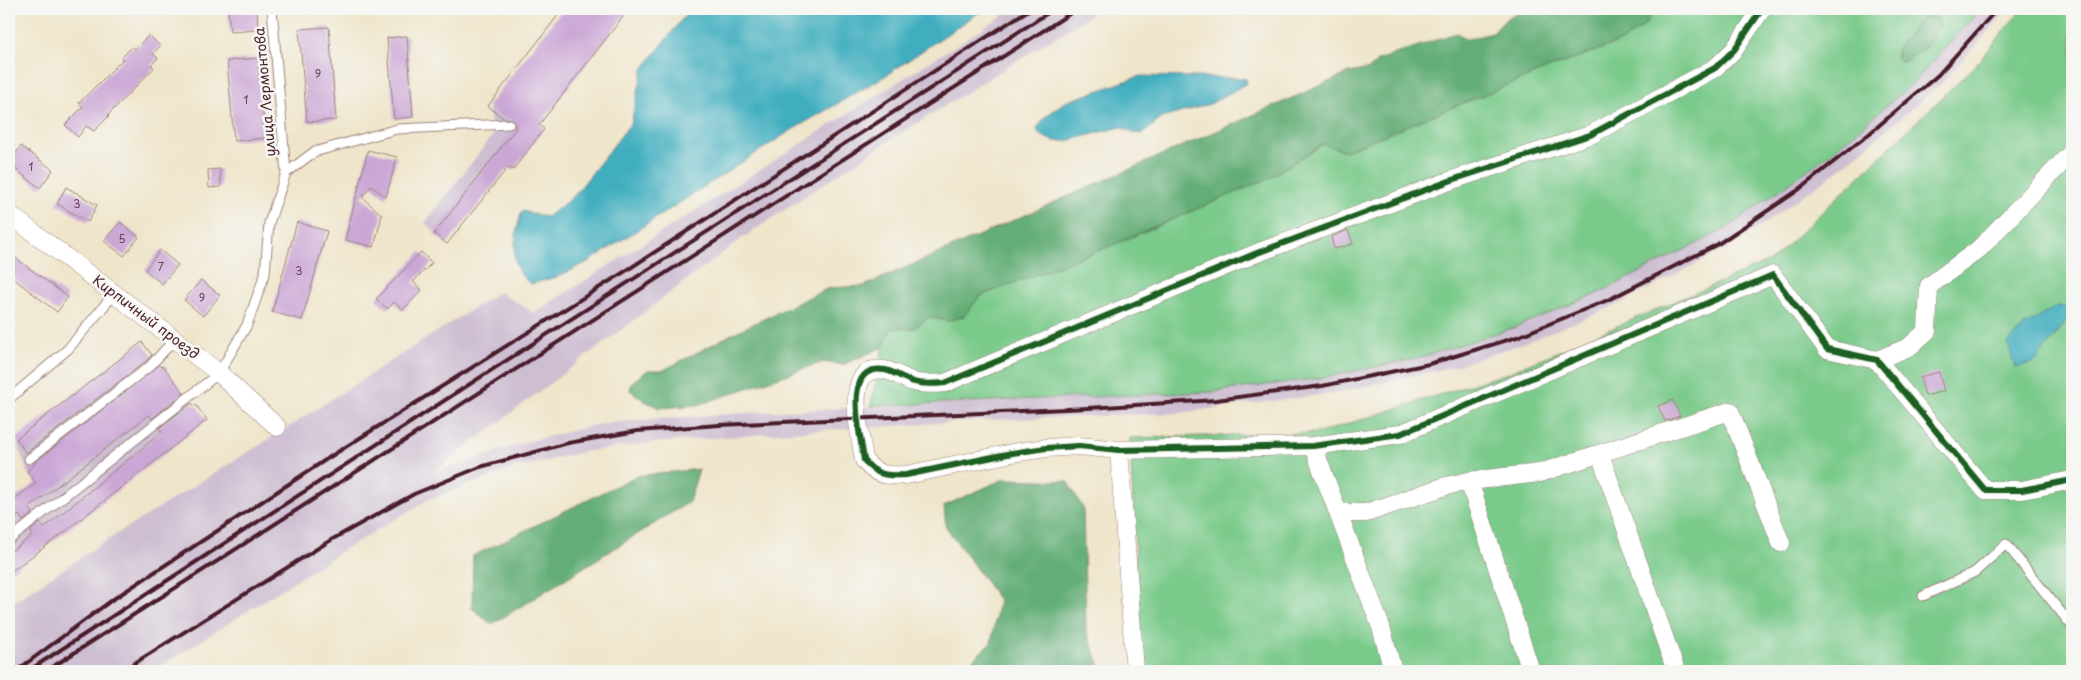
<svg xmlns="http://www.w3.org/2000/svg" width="2081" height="680" viewBox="0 0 2081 680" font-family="'Playpen Sans',sans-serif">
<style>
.industrial{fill:#cdbed2}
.green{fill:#7aca8b;stroke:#62745b}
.forest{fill:#63ae77;stroke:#566651}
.water{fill:#41aebf;stroke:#466675}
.building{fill:#cba7d6}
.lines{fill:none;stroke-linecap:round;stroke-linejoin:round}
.lane-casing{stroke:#9c827a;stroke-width:11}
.street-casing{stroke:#9c827a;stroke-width:19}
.lane{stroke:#fff;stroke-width:9}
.street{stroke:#fff;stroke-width:18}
.rail{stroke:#4a1f2b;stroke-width:4}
.cycleway-casing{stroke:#f6f6f2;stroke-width:9}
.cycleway{stroke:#1b5e20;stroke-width:6}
.labels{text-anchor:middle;stroke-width:5;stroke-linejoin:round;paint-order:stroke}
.number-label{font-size:11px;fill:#6a4156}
.street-label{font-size:14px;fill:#4a1f2b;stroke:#f6f6f2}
</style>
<rect width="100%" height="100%" fill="#f6f6f2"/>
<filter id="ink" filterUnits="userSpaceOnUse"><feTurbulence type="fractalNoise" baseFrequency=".02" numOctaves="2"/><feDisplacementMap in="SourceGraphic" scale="10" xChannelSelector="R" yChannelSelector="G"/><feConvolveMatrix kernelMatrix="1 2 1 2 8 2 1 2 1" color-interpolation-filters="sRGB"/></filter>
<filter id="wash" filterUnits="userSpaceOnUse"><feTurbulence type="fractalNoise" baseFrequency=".0096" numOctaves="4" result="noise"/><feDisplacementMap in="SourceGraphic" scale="20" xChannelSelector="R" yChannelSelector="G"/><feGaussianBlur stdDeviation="1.12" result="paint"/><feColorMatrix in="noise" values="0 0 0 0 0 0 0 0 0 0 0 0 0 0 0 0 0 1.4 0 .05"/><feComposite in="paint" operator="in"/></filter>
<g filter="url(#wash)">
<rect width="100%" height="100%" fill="#efe5ca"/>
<path class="industrial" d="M563,9H629L523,146L529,151L524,157L518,153L512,160L518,164L513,170L508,167L447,244L425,223L493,135L488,106Z
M1013,9H1100L879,147L741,239L432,473L526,442L604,423L759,412L1211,392L1322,378L1422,357L1513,328L1599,293L1724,230L1913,83L1981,9H2008L1944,81L1840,169L1737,243L1610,308L1521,344L1456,366L1336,393L1178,413L991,420L789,432L651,443L582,452L513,469L429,499L342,551L153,671H9V605L104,542L279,433L499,292L534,313Z
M142,342L207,420L57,538L9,573V502L36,483L27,471L16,439Z"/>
<path class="green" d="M1654,9H1981L1913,83L1831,153L1724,230L1599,293L1513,328L1422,357L1322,378L1211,392L871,406L883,347L892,328L913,329L929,317L947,321L964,316L980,296L1108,247L1269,178L1324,144L1345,151L1552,67L1622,41L1644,26Z
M2022,9H2072V671H1141L1130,438L1319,433L1508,373L1772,260L1976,65Z"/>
<path class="forest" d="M1529,9H1654L1644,26L1622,41L1552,67L1345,151L1323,144L1269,178L1108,247L980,296L964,316L947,321L929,317L913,329L892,328L883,347L843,365L823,362L698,405L659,408L645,401L630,390L632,382L648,370H664L734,333L829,288L864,286L1349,73L1370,69L1378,60L1456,33L1468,39L1493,33L1507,18Z
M1923,17H1936L1940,25L1923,50L1903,62L1897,59L1896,49Z
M699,469L689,502L499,620L491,624L472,608L473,556L636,476Z
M1004,479L1067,481L1083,508L1086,630L1102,671H960L991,643L999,600L946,527L944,506Z"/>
<path class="water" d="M690,9H984L882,78L792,130L588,262L557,277L530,284C527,280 522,277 520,273C509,258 517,226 522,211L547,217L574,196L631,123L643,69Z
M1140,76L1241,78L1246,79L1247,83L1210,104L1162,118L1143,134L1134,133L1121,127L1066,141H1053L1040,135L1037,129L1045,117L1063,103Z
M2057,306L2069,307V317L2035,362L2015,368L2008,343L2024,326Z"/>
<g id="blocks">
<path class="building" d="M228,9H257L258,30L230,32Z
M563,9H629L539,125L544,129L513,170L508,167L447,244L434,234L516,128L512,119L503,118L488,106Z
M329,27L336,120L307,122L299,29Z
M149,35L160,46L153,54L158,58L151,65L154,68L108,115L109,116L94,131L86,126L78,137L65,125L83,107L79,103L123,59L122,57L132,47L135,49Z
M407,36L413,117L394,119L387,38Z
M258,58L265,138L234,141L227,61Z
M21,146L53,170L40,188L9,164Z
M368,150L397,157L386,197L371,186L362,197L382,215L374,247L345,240Z
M220,169L221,187L209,188L208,170Z
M66,187L97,205L88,222L57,204Z
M120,222L139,237L124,256L104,241Z
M297,222L327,231L302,320L272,312Z
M1348,230L1353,244L1334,249L1331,237Z
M160,250L178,265L162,284L145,270Z
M421,252L432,263L413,282L422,290L403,310L394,302L388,309L376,299Z
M9,253L68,297L57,312L9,275Z
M201,280L220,295L203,316L184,300Z
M142,342L152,355L146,361L26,453L16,439Z
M159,365L161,367L163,366L184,393L152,419L149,415L29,508L33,513L23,521L19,515L9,523V503L36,483L27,471L35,464L34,463Z
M1939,372L1944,391L1925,396L1920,377Z
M1673,400L1680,416L1665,421L1658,406Z
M192,403L194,406L196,405L207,420L57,538L9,573V553L33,535L30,531L40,523L44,528L162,432L159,428Z"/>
</g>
</g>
<g filter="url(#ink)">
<use href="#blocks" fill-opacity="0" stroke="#9c827a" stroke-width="1"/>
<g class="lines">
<defs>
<path id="lane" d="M272,9L286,173
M9,399L68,349L115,293
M29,459L150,366L175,339
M9,540L219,373L247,325L265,274L269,223L286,173L314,152L397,129L509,124
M1923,596L1975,572L2006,544L2072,626"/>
<path id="street" d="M1762,9L1734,50L1715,68L1590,135L1452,180L1257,253L945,383C935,384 924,385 914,382C904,379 895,372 885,370C840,362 861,437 864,460C875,476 889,476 906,475L1012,453L1046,448L1079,446L1119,450L1313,446L1400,434L1773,275L1827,349L1877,360L1985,490H2022L2072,480
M9,214L219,373L277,427
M1877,360L1909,347L1927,331L1929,286L1979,249L2072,152
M1313,446L1381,627L1393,671
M1119,450L1135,671
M1600,454L1676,671
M1469,481L1540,473L1730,411L1781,543
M1338,513H1366L1446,486L1469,481L1531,671"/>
</defs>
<use href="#lane" class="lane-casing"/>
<use href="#street" class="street-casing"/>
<use href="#lane" class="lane"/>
<use href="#street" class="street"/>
<path class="rail" d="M16,671L112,600L336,453L621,274L1030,9
M28,671L456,393L1054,9
M46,671L1077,9
M122,671L331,540L414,494L480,467L568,443L637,431L719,425L1088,408L1216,400L1322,386L1429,364L1517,337L1608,300L1718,244L1797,191L1869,134L1938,75L1997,9"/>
<defs>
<path id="cycleway" d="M1762,9L1734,50L1715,68L1590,135L1452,180L1257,253L945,383C935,384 924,385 914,382C904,379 895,372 885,370C840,362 861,437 864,460C875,476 889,476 906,475L1012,453L1046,448L1079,446L1119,450L1313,446L1400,434L1773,275L1827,349L1877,360L1985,490H2022L2072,480"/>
</defs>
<use href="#cycleway" class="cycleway-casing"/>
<use href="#cycleway" class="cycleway"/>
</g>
</g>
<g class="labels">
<g class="number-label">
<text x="318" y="78">9</text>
<text x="246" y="104">1</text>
<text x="31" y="171">1</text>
<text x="77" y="208">3</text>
<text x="122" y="243">5</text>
<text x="161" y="271">7</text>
<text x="299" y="275">3</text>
<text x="202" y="302">9</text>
</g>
<g class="street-label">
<text transform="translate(265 92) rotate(-95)" y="5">улица Лермонтова</text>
<text transform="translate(146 317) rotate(37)" y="5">Кирпичный проезд</text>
</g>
</g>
<rect width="2081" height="680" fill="none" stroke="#f6f6f2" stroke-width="30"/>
</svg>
